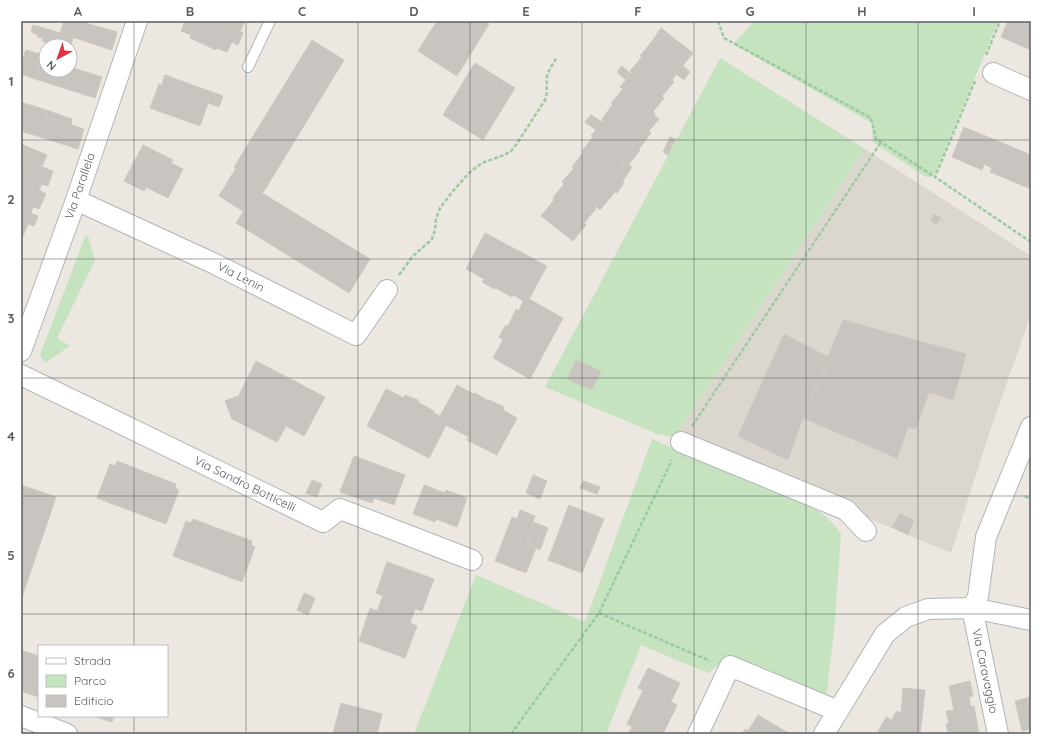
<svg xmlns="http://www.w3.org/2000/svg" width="1052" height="755" viewBox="0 0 1052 755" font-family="Quicksand,sans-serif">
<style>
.education{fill:#dbd7cf}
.green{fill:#c4e3be}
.building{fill:#c8c4c0;stroke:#d0c8bf}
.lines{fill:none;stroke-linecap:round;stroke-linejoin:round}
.lane-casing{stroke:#b1b5b8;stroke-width:12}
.street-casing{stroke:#b1b5b8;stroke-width:22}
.path{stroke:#9bcba0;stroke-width:2.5;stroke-dasharray:4 2;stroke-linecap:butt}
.lane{stroke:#fff;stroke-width:10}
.street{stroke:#fff;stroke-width:20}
.grid{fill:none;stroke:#595e61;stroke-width:1;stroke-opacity:0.55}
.labels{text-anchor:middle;stroke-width:3;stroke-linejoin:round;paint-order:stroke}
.street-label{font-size:12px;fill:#595e61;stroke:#fff}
.neatline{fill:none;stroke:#595e61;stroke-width:1.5}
.grid-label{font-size:13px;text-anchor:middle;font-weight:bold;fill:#595e61}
</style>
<rect width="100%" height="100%" fill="#ece7e0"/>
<path class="education" d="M865,149L1031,256V314L989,434L951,553L675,437Z"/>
<path class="green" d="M755,21H998L936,172L931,177H926L873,142L872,123L733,44Z
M720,58L865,149L675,437L657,434L545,387Z
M88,236L95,260L57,338L70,346L45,363L40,355L85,237Z
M652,439L694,458L809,505C823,514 832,520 841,534L834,633L826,698L725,666H717L708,673L641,645L606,734H414L476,575L585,622Z"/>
<path class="building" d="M64,21H78L72,37L73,38L70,49V46H57L50,44L54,31L60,33Z
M78,21L117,32L112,50L72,37Z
M185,21H230L232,22L230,26L240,31L235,44L232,42L227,52L217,48L216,50L190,38L191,35L181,31Z
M230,21H240L244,23L240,31L230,26L232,22Z
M437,21H483L489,24L457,76L418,51Z
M1008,21H1031V50L1001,37Z
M33,25L54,31L50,44L57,46H46V54L44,53L47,43L42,41L43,38L38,37V35L31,32Z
M661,28L693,53L684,64L653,40Z
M240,31L243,33L238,45L235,44Z
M312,40L344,60L266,188L234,167Z
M653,40L684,64L672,80L674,82L662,96L664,98L653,112L655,113L643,127L645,129L633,144L635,145L623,160L625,161L613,176L615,177L604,192L605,193L594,208L596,209L584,223L586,225L573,241L541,216L554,200L553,198L564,184L562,182L574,168L572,167L583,153L582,151L593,137L591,136L603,120L602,119L613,104L611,103L623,89L620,87L632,73L630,71L642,57L640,56Z
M26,50L45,56L44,58H41L35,79L21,74V60H22Z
M41,58L46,59V70H70V67L102,77L95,98L35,79Z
M475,63L515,88L483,140L443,115Z
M622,66L631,74L626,80L617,72Z
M683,66L690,72L684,80L676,74Z
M165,75L212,92L200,126L150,108L159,84L162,85Z
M212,92L223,96L219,107L208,103Z
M21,102L46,110L44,116L84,129L78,149L21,131Z
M46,110L72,119L71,125L44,116Z
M591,115L602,122L596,130L585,122Z
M654,115L659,119L649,131L651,133L639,149L640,150L629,164L632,167L622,182L624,183L617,193L615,192L600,210L595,206L605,193L604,192L615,177L613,176L625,161L623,160L635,145L633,144L645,129L643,127Z
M964,127L1031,155V189L990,172L992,168L984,164L982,170L952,157Z
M670,137L676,139L668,155L663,152Z
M21,144L47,155L42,166L21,159Z
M143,145L173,160L171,163L183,169L168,198L146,187L144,191L124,181Z
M21,159L53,171L48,186L42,184L39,190L46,194L39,209L33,207L31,213L38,216L34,226L28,224L23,236L21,235Z
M236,168L266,188L262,193L257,190L243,211L219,196Z
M257,190L370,259L349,293L236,223Z
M935,214L941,218L936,224L930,220Z
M485,233L547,266L529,299L563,318L530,379L493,358L503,340L499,337L506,325L508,326L516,309L519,311L523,301L514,295L512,297L496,288L494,289L482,282L484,279L466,269Z
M843,320L966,354L953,400L929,392L916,429L908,427L897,458L803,418Z
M784,334L832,359L803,418L788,460L738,436Z
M576,360L601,371L592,390L567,379Z
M256,361L325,397L304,436L286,426L277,442L238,422L245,406L236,401Z
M457,385L473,394L475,393L487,400H489L504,407L503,410L517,418L497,455L467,440L469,437L446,425L429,458L367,426L386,389L404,398L405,395L418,400L419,403L434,411V413L440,416Z
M238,396L236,401L245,406L238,422L232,419L225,401Z
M354,456L405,475L394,505L374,498L372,503L340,492Z
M117,461L176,484L175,488L179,490L166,524L97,498L110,464L115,466Z
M533,475L547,481L540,499L526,493Z
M312,480L322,484L317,497L306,493Z
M583,481L600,487L597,494L580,488Z
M21,485L56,497L21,600Z
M424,485L445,493L446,490L467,498L457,527L436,519L435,522L413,514Z
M569,505L604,519L582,573L548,560Z
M520,510L535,516L533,522L548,528L540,550L536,548V546L526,543L534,525L517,519Z
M900,514L914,520L908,535L892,527Z
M512,517L534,525L526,543L536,546V548L526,573L495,561Z
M193,519L252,541L251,545L255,547L242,582L173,556L186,521L191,523Z
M387,562L434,579L422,611L415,609L410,623L417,626L405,658L359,641L370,608L377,611L383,596L376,593Z
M304,593L315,598L308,615L297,610Z
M21,650L39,656V697L21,691Z
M648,668L680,683L671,702L677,705L663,734H628L632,727L627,724L643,690L638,688Z
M970,681L973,696L969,697L971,707L974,706L979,734H948L946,724L949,723L946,711L954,710L949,686Z
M903,688L925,690L922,718L904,716L900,724L892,720L896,711L901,713Z
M1031,697V729L1022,731L1015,701Z
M341,703L382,714L377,734H361V732L335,726Z
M758,715L790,734H742L745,729L748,731Z
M93,716H114L112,722Z
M904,716L922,718L920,734H877L886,717L900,724Z
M335,726L361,732V734H333Z"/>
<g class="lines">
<defs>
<path id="lane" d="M248,67L270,21"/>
<path id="street" d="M993,73L1031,90
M76,200L215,264L356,335L387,290
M21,351L76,200L137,21
M21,375L323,522L340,509L472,560
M681,442L846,510L866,531
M972,608L978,597L986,537L1031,427
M972,608L998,734
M21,716L67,734
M698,734L730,666L838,711
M824,734L885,634L906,617L928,609L972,608L1031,620"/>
</defs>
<use href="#lane" class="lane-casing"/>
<use href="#street" class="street-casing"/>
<path class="path" d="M718,21L724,38L871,118L876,139L935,177
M986,55L1000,21
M975,81L935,177L1031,242
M399,275L412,257L432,239L435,230L436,219L440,208L453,191L470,172L482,163L504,155L511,151L516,145L545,100C548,92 546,85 547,77C548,70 553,64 557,57
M692,426L881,142
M1025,496L1031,500
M599,613L710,661
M511,734L599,613L672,460"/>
<use href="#lane" class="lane"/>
<use href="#street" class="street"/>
</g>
<path class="grid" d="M134,21V646M246,21V734M358,21V734M470,21V734M582,21V734M694,21V734M806,21V734M918,21V734M21,140H1031M21,259H1031M21,378H1031M21,496H1031M21,614H1031M134,716V734"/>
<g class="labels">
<g class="street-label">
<text transform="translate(80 186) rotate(-71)" y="4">Via Parallela</text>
<text transform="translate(241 277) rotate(27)" y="4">Via Lenin</text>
<text transform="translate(245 484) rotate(26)" y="4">Via Sandro Botticelli</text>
<text transform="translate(985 671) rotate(78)" y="4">Via Caravaggio</text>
</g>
</g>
<rect width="1052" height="755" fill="none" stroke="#ffffff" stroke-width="44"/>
<rect x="38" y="645" width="130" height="72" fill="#ffffff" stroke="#bdbfc0"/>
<rect x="46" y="658" width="20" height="6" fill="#ffffff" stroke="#bdbfc0"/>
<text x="74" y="665" font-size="12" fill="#595e61">Strada</text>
<rect x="46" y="675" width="20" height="12" fill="#c4e3be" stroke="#bdbfc0"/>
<text x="74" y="685" font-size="12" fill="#595e61">Parco</text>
<rect x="46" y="695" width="20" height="12" fill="#c8c4c0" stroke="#bdbfc0"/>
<text x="74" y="705" font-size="12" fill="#595e61">Edificio</text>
<g transform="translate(58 58) rotate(221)"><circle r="19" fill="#ffffff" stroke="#bdbfc0"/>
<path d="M0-3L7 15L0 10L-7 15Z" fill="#e03243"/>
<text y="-6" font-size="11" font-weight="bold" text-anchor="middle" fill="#595e61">N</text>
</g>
<rect x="22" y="22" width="1008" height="711" class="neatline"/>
<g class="grid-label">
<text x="78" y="16">A</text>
<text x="190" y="16">B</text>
<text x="302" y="16">C</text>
<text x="414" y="16">D</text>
<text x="526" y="16">E</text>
<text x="638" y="16">F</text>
<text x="750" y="16">G</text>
<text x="862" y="16">H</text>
<text x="974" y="16">I</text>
<text x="11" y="86">1</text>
<text x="11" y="204">2</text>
<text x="11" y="323">3</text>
<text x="11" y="441">4</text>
<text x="11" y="560">5</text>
<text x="11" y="678">6</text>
</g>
</svg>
